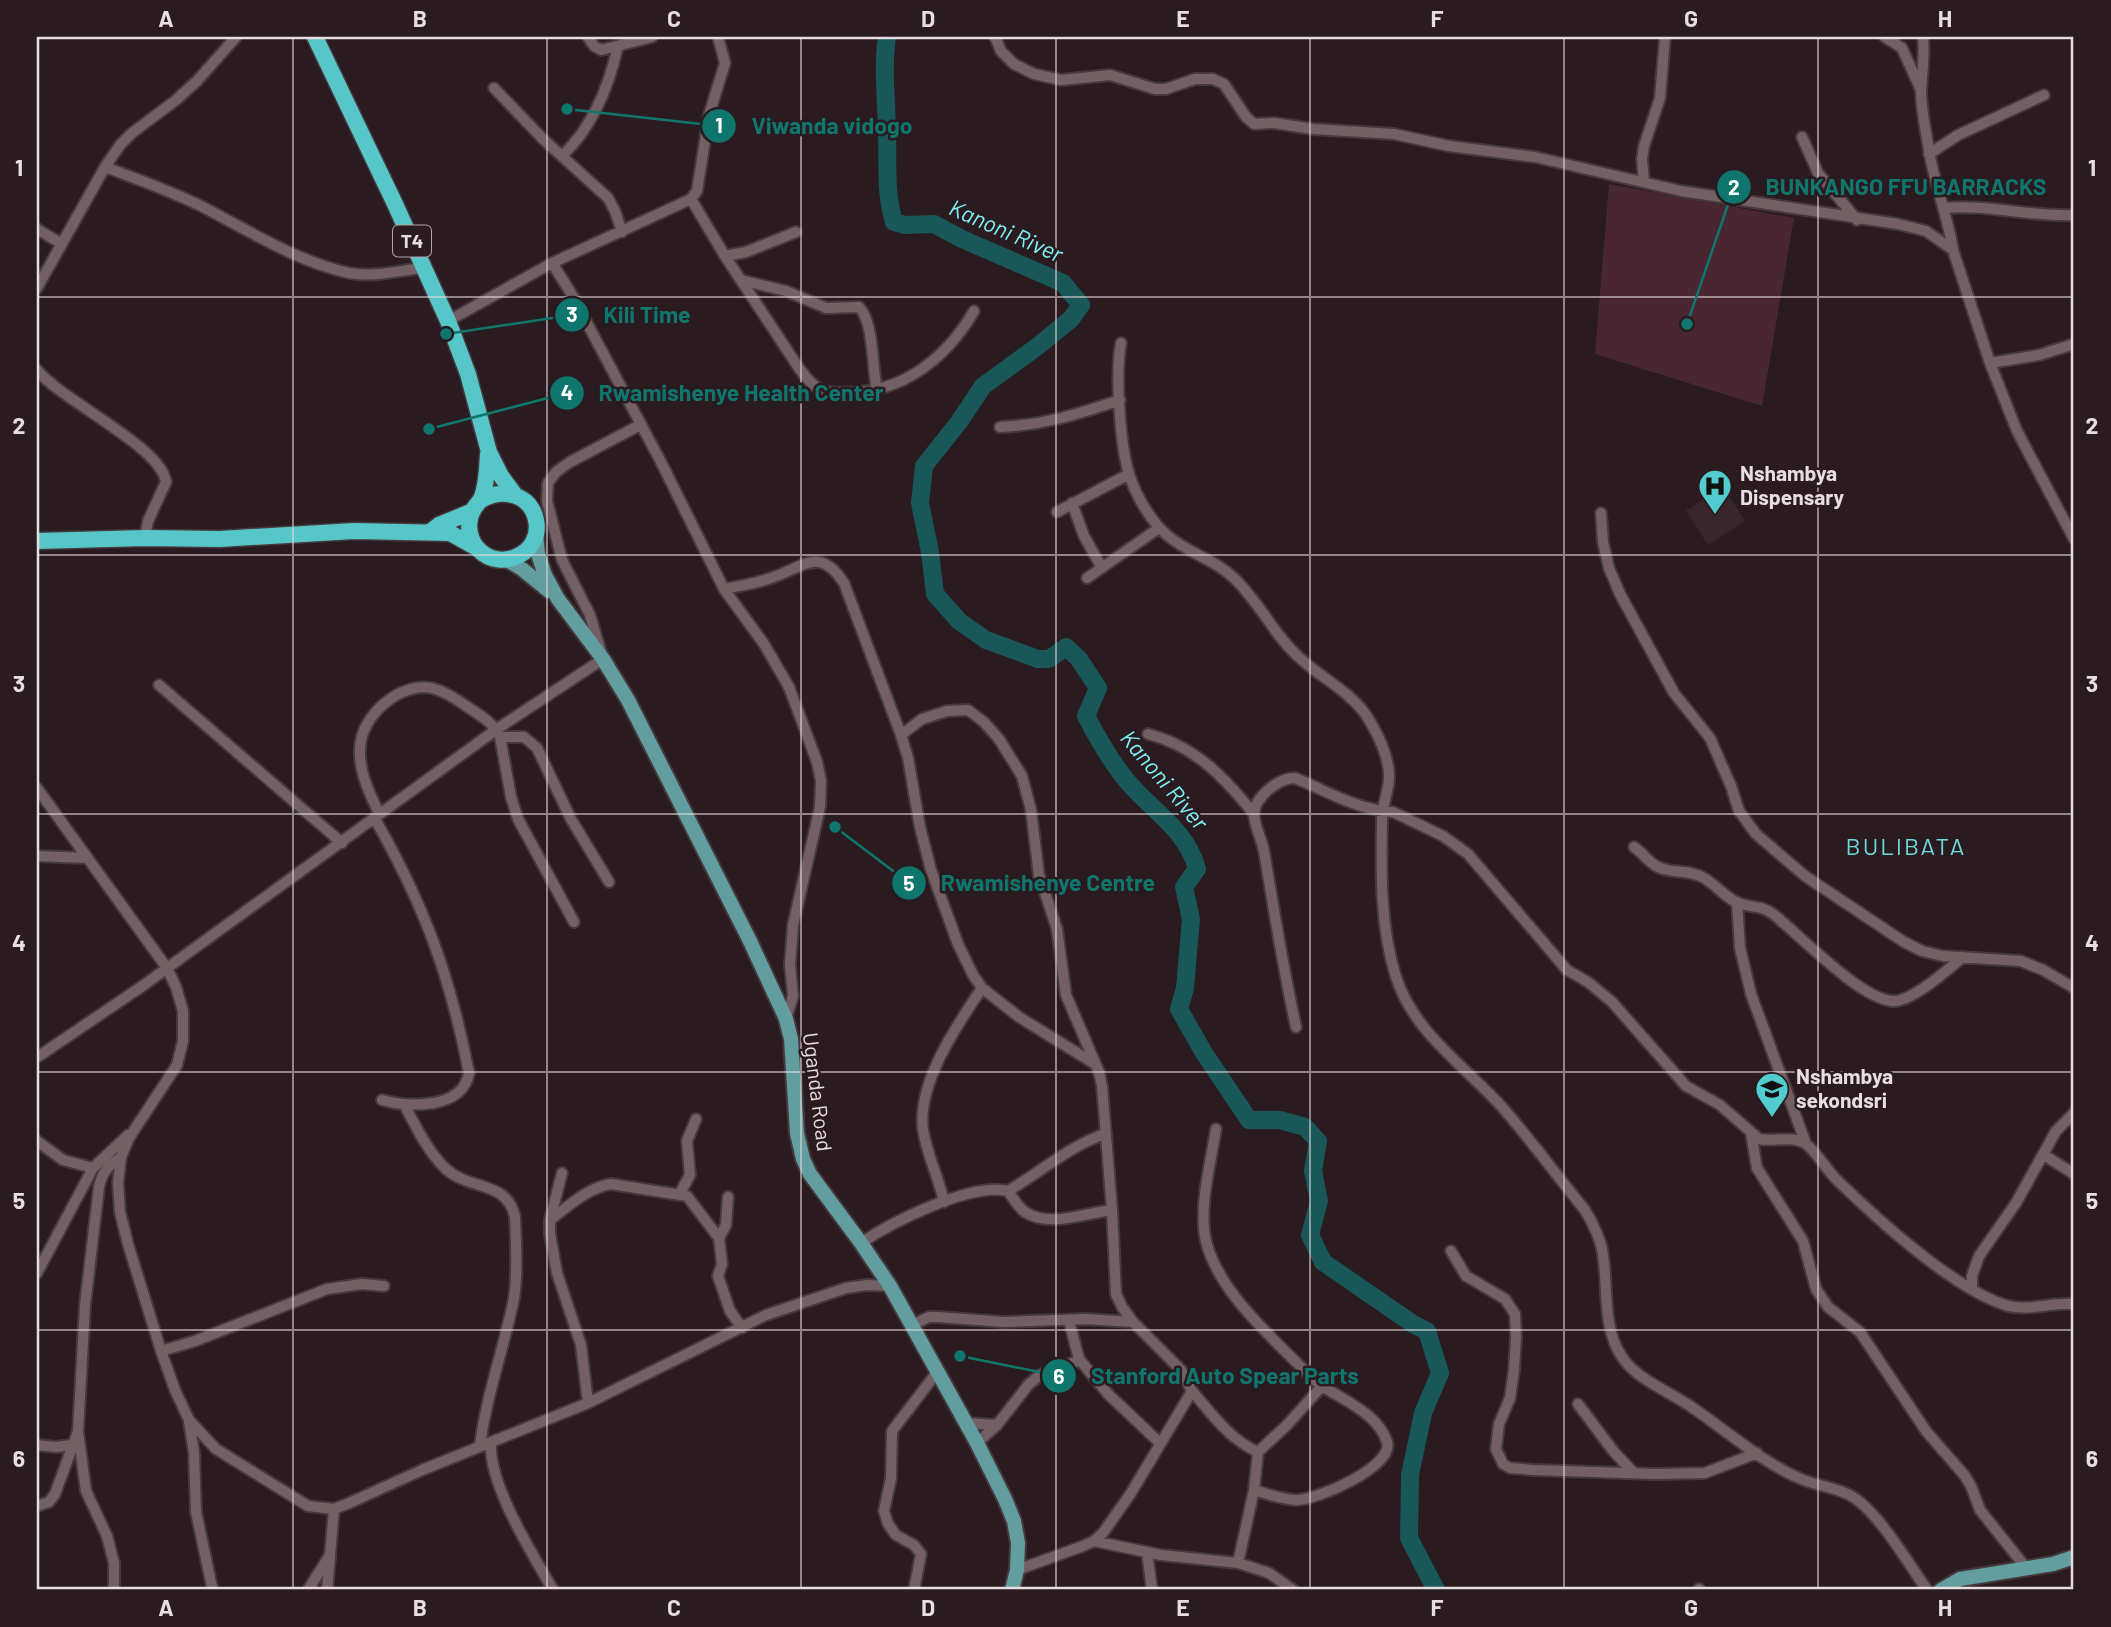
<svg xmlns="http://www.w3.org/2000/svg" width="2111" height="1627" viewBox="0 0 2111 1627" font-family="Barlow,sans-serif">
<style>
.built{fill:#3a252c}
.green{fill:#482733}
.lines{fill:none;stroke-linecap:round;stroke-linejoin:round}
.river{stroke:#195758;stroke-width:18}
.minor-casing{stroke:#45393d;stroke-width:14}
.major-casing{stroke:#45393d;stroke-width:18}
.highway-casing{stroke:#45393d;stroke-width:19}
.minor{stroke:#726065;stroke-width:10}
.major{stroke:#629da0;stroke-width:14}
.highway{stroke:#57c6c8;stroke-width:16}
.grid{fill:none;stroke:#e8dde0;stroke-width:2;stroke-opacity:0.55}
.labels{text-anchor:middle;stroke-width:5;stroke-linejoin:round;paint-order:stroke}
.shield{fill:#2a1b20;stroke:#afa3a6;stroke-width:2}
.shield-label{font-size:19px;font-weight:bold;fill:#e8dde0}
.poi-label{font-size:21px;font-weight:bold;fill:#e8dde0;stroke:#2a1b20;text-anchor:start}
.street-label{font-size:21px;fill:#e8dde0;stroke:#2a1b20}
.water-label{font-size:23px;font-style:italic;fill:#7ef3f6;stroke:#2a1b20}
.quarter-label{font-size:24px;letter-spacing:2px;fill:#6dd9dc;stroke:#2a1b20}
.leader{fill:none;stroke:#0f766e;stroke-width:2.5}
.callout-dot{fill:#0f766e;stroke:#2a1b20;stroke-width:2.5}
.mark-label{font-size:21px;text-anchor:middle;font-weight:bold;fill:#fff}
.callout-label{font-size:23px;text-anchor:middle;font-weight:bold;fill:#0f766e;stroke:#2a1b20;stroke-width:5;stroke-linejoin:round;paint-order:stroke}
.neatline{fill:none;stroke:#e8dde0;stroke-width:2.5}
.grid-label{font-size:23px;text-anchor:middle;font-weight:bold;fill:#e8dde0}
</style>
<rect width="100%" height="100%" fill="#2a1b20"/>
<path class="built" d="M1723,486L1745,521L1708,545L1686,511Z"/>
<path class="green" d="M1609,184L1794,218L1762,406L1595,354Z"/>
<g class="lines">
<path class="river" d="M887,37C882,70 887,102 887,135C888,165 885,193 894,222L905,225L934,224L962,239L1063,283L1081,305L1071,319L1038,346L983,386L959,422L924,466L920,503L930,552L935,594L959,621L986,640L1038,659H1049L1066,647L1079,659L1098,688L1086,716C1097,737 1109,758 1123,776C1148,809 1186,827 1197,869L1184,887L1191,919L1185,988L1179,1009L1204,1053L1249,1120H1280L1305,1127L1318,1141L1313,1171L1319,1201L1310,1235L1323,1262L1413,1324L1427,1331L1440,1373L1423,1413L1410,1475L1409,1538L1436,1590"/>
<defs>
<path id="minor" d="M588,37L594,46L601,50L652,37
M995,37L1001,51L1014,64L1034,74L1061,80L1110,75L1155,89H1166L1195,79H1213L1224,84L1246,117L1254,124L1274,123L1313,129L1394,134L1449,146L1535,157L1681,191L1898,224L1926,231L1953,250L1990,363L2017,431L2074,539
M1885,37L1902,48L1920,88
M1923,37C1925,56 1922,72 1921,91C1921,110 1926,131 1929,150C1934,184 1948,216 1953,250
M494,88L543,139L608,198L615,211L622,232
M1802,137L1818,173L1857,220
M1929,154L1958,135L2044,95
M563,155C593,126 609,86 618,46
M105,167C137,179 168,190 199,205C248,230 295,261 349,273C372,278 401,270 424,268
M1644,182L1642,159L1644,146L1660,98L1665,37
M691,199L725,256L793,359C800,370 810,385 822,390C833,394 849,393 860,392C910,387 949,354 974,311
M1944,208C1989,204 2030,217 2074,215
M37,229L62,244
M725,256L746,252L796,232
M552,263L571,293L661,462L724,589L764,644L789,687L817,762L821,781L820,807L793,925L790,965L793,996L786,1019
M741,280L786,291L826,308L859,307C874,322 872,369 877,390
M37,288L105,167L120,145L132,133L176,100L197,81L236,37
M448,321L552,263L691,199L697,191L709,115L725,63L718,37
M1121,343C1115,374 1120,444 1129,474C1136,496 1151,522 1168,536C1188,553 1216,560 1235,579C1260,603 1275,637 1302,660C1322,678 1350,692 1366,715C1377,732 1390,758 1389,779C1388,793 1382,806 1382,820C1381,872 1380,927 1396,977C1414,1033 1465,1066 1502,1107C1531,1140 1557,1176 1585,1210C1592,1222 1599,1235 1602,1249C1609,1284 1601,1326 1622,1357C1637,1380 1669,1391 1690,1406C1726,1430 1761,1462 1801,1479C1820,1487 1844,1488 1860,1502C1884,1522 1909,1564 1927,1590
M1990,363L2039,355L2074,344
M37,370C62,401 162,447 166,482L148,521L145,538
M1000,427C1045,425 1078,414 1120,400
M1072,503L1084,536L1102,568
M1057,512L1129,474
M1601,513L1603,542L1609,568L1620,594L1674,693L1710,738L1731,786L1739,811L1756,834L1805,876L1904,942L1922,951L1943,956L2021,961L2043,970L2074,988
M1087,578L1159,528
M724,589C738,586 753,584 768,579C802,569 819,544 844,583L901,735L908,758L920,827L931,870L958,944L973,975L982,988L1019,1017L1095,1064
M159,685L342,843
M1148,734C1195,746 1224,777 1254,814
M901,735L922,719L947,711L968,710L984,722L999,739L1022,776L1031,810L1039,875L1057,929L1066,995L1099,1072L1102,1086L1112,1210L1116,1294L1122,1307L1133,1322L1181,1370L1192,1391L1131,1493L1103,1533L1094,1541L1083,1546L1017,1570
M500,737H524L537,748L571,819L609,882
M37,788L167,968L176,987L183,1011V1041L177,1065L129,1138L121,1157L118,1183L120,1212L128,1244L161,1351L175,1390L189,1420L216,1449L308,1506L334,1509L347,1504L422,1470L588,1403L766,1315L846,1288L867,1285L890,1286
M379,813C368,791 356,765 361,740C367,710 405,680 435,689C447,692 459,701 469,708C480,715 495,724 500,737L511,797L518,819L574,922
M375,819C424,905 450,975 469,1073C463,1109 409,1108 382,1100
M1634,847C1643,853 1649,863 1658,867C1673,874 1689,869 1704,878C1716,885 1726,898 1738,903C1751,908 1762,905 1773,914C1801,936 1859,998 1892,1001C1911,1003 1948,969 1963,957
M37,856L87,858
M1737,902L1740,948L1751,994L1806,1144
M1296,1027C1283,968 1274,910 1264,851C1262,840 1254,825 1254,814C1255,796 1279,778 1295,778C1327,791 1357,810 1393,812L1443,836L1468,854L1567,970L1588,982L1612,1002L1686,1086L1720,1105L1759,1139C1773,1142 1794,1135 1806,1144C1816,1151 1827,1171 1838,1181C1877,1219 1953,1288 2005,1305C2027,1312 2052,1302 2074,1304
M39,1056L141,987L497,729L603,659L590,615L562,560L547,501L548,483L556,472L570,462L640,425
M404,1104C416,1127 428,1152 446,1169C470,1191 507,1180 515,1217C516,1243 518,1273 514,1298C504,1348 486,1396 480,1446
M1216,1129C1211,1162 1197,1212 1207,1245C1220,1290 1264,1330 1296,1362C1305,1371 1313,1380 1324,1387C1345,1401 1379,1415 1387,1442C1395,1466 1316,1501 1295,1500C1281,1499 1267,1494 1254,1490
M1751,1133L1757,1168L1803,1241L1816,1289L1828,1307L1860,1332L1926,1431L1965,1476L1971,1486L1980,1510L2027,1569
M37,1141L63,1160L93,1168
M2044,1155L2074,1174
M562,1173L550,1220V1234L557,1273L581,1345L588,1403
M1008,1191C1041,1172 1069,1146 1105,1134
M677,1194L680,1193L690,1175L687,1141L696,1119
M944,1202C939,1178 927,1155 923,1130C917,1083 957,1025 982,988
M550,1220C569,1206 587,1188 611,1184L687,1196L719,1238L722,1264L718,1276L730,1311L742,1328
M719,1238L726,1225L728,1197
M861,1243C892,1222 971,1182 1008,1191C1013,1198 1018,1207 1025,1212C1049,1228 1086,1213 1112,1210
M1451,1251L1466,1276L1505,1299L1515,1314L1516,1337L1514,1370L1510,1398L1499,1424L1496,1449L1503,1464L1510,1468L1534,1470L1655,1474L1705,1473L1757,1453
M37,1273L93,1168L128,1135
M1972,1290V1276L1979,1256L2016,1203L2056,1131L2074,1113
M912,1325L929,1317H938L1004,1322L1086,1319L1133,1322
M161,1351L195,1341L327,1289L362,1284L384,1286
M1079,1359L1109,1395L1160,1443
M1192,1391C1211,1413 1230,1440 1258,1452
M1578,1404L1614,1452L1634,1473
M189,1421L194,1453L196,1512L212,1587
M966,1423L997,1425
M491,1442C488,1484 532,1553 553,1590
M977,1443L997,1425L1029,1384L1040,1375L1075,1362L1079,1359L1069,1321
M37,1445L56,1447L71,1445
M37,1506L49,1502L55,1494L77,1434
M1094,1541L1161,1555L1238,1563L1269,1573L1293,1590
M1147,1552L1152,1590
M1238,1563L1254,1490L1258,1452L1288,1424L1322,1386
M1699,1589L1700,1590
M114,1590V1563L107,1536L86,1491L78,1432L85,1305L99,1187C102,1172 108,1166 121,1157
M308,1590L330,1555L334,1509
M327,1590L330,1557
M914,1590L921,1554L914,1545L896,1535L888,1524L884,1511L891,1478L892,1431L938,1371"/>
<path id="major" d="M536,533L538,554L545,575L558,599L603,659L628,700L750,941L786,1019L791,1039L797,1133L803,1159L810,1174L861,1243L890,1286L977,1443L1005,1499L1014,1521L1018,1543L1017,1570L1012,1590
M507,560L522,569L549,591
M1941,1590L1960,1579L2053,1564L2074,1557"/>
<path id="highway" d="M315,37L395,204L448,321L468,374L489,452L501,476L515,495
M481,500C502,488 530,493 536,520C543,552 502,573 479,550C469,540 466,523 473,510C476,505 480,502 482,497C487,483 487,469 488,454
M430,532L439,525L473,511
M37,541L145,538L220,539L354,531L450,533L477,548"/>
</defs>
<use href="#minor" class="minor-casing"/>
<use href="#major" class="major-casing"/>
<use href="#highway" class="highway-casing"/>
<use href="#minor" class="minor"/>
<use href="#major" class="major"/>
<use href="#highway" class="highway"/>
</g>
<path class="grid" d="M293,37V1590M547,37V1590M801,37V1590M1056,37V1590M1310,37V1590M1564,37V1590M1818,37V1590M37,297H2074M37,555H2074M37,814H2074M37,1072H2074M37,1330H2074"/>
<defs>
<symbol id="hospital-pin" viewBox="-11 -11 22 30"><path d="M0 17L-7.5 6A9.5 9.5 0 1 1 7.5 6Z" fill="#52cdcf" stroke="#2a1b20"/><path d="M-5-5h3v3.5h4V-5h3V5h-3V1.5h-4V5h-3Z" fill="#111"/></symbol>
<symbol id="school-pin" viewBox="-11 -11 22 30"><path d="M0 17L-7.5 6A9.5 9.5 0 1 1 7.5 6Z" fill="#52cdcf" stroke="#2a1b20"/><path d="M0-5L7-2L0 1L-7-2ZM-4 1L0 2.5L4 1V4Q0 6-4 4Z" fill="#111"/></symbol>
</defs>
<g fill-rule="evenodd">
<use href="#hospital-pin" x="1696" y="467" width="38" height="52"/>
<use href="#school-pin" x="1753" y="1070" width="38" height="52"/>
</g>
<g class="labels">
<rect class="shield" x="393" y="225.5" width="38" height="31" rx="5"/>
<g class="shield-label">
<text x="412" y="248">T4</text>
</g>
<g class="poi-label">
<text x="1740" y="481">Nshambya<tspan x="1740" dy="24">Dispensary</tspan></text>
<text x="1796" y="1084">Nshambya<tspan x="1796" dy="24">sekondsri</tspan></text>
</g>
<g class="street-label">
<text transform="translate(817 1092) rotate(83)" y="7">Uganda Road</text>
</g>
<g class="water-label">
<text transform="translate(1006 231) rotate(24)" y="8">Kanoni River</text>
<text transform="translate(1164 780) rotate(50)" y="8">Kanoni River</text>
</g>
<g class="quarter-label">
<text x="1906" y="855">BULIBATA</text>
</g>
</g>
<path class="leader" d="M567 109L719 126M1687 324L1734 187M446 334L572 315M429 429L567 393M835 827L909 883M960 1356L1059 1376"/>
<g class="callout-dot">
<circle cx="567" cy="109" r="7"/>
<circle cx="1687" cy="324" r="7"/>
<circle cx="446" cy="334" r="7"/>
<circle cx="429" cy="429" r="7"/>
<circle cx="835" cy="827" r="7"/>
<circle cx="960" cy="1356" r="7"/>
<circle cx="719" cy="126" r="18"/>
<circle cx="1734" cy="187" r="18"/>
<circle cx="572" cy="315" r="18"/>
<circle cx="567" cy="393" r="18"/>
<circle cx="909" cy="883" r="18"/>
<circle cx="1059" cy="1376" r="18"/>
</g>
<g class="mark-label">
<text x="719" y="133">1</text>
<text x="1734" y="195">2</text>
<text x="572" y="322">3</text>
<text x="567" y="400">4</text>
<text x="909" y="891">5</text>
<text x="1059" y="1384">6</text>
</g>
<g class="callout-label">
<text x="832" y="134">Viwanda vidogo</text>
<text x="1906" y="195">BUNKANGO FFU BARRACKS</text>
<text x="647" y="323">Kili Time</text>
<text x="741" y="401">Rwamishenye Health Center</text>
<text x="1048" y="891">Rwamishenye Centre</text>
<text x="1225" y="1384">Stanford Auto Spear Parts</text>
</g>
<rect width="2111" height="1627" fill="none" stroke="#2a1b20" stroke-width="77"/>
<rect x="38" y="38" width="2034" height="1550" class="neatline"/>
<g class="grid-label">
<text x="166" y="27">A</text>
<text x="420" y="27">B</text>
<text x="674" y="27">C</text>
<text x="928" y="27">D</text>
<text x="1183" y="27">E</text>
<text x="1437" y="27">F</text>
<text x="1691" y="27">G</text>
<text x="1945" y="27">H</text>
<text x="19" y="176">1</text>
<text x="2092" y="176">1</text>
<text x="19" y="434">2</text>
<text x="2092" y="434">2</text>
<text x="19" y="692">3</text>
<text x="2092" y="692">3</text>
<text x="19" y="951">4</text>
<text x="2092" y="951">4</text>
<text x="19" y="1209">5</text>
<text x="2092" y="1209">5</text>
<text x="19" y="1467">6</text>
<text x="2092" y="1467">6</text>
<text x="166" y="1616">A</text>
<text x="420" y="1616">B</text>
<text x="674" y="1616">C</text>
<text x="928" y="1616">D</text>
<text x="1183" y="1616">E</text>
<text x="1437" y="1616">F</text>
<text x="1691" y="1616">G</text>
<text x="1945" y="1616">H</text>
</g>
</svg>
